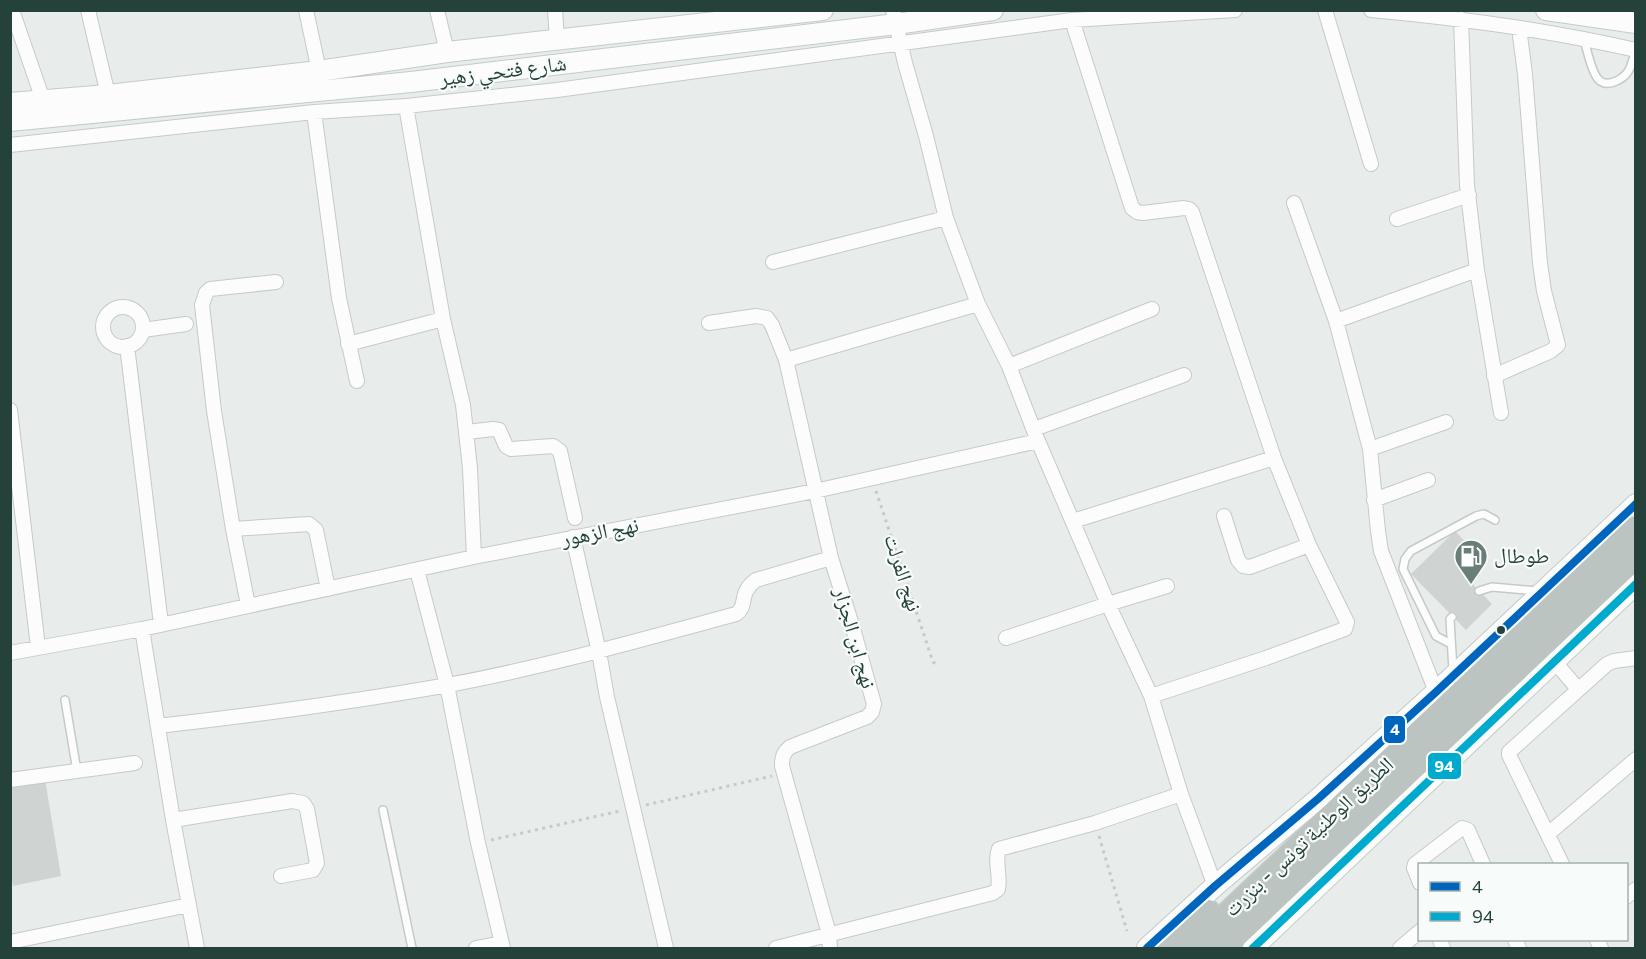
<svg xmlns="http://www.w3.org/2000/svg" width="1646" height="959" viewBox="0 0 1646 959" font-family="Commissioner,'Noto Naskh Arabic',sans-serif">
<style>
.building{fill:#cfd4d2}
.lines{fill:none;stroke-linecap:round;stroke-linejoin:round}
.lane-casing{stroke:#c5cac8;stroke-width:10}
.street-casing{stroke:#c5cac8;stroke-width:16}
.secondary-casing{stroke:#c3cbc8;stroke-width:22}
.highway-casing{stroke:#c3ccc9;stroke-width:27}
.path{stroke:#c3ccca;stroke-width:3;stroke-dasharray:3 4.5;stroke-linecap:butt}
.lane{stroke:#fcfcfc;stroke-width:7}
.street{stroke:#fcfcfc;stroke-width:14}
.secondary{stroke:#fcfcfc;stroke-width:20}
.highway{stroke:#bcc4c2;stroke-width:24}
.bus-1-casing{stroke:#f7fbf9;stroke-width:12}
.bus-2-casing{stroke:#f7fbf9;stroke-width:12}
.bus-1{stroke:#0065bd;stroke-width:8}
.bus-2{stroke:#00a9ce;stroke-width:8}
.bus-dot{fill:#24423a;stroke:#f7fbf9;stroke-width:2}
.labels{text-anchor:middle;stroke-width:4.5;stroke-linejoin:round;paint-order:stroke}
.street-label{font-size:21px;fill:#24423a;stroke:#f7fbf9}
.poi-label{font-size:21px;fill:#24423a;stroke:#f7fbf9;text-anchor:start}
.line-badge{stroke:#f7fbf9;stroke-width:2}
.badge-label{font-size:16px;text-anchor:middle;font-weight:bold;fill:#fff}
</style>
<rect width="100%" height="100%" fill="#e8edeb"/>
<path class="building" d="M1455,531L1479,556L1462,573L1492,604L1466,630L1411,574Z
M45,779L61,876L13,886L10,869V782Z"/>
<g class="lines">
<defs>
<path id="lane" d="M1584,39C1587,50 1591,71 1598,79C1607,89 1624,79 1629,70C1632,64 1633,57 1636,52
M1479,591L1492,587L1539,591
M1452,617L1450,619L1453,671
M1451,644L1436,636L1403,569L1405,559L1411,551L1476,516L1484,514L1495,520
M65,700L77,771
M383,810L412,948"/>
<path id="street" d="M12,10L43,100
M88,10L108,95
M306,10L319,71
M437,10L447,52
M555,10L557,40
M893,10L905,63L926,136L946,218L978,304L1009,366L1038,441L1108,604L1151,696L1181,794L1215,886
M1325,10L1371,164
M1371,10C1460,18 1548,30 1636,50
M1461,19L1467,185L1477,270L1501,413
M1072,20L1132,208L1137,212L1143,213L1184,208L1189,209L1192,212L1274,458L1309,545L1347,622L1345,629L1266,658L1151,696
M406,106L443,319L463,405L470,468L474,557
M314,112L339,298L357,381
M10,145L314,112L406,106L557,90L1072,20L1235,10
M1294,203L1336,321L1370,449L1378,531L1381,551L1436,692
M1397,219L1469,195
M773,262L946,218
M103 327a20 20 0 1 1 40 0a20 20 0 1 1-40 0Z
M1336,321L1477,270
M709,323L756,316L767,318L772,325L786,360L831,558L852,625L874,704L872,712L867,717L790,747C783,753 782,757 782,766L829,934L830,948
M143,330L186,324
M348,344L443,319
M127,346L161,624
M786,360L978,304
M1009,366L1152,309
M1494,376L1551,351L1558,345L1544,291L1540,263L1525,74L1519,28
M10,410L38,647
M1034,429L1184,375
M467,432L493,429L499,430L506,446L511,449L553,446L560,451L575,518
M1370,449L1446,422
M1374,500L1428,480
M1224,516L1238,560L1243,566L1250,567L1309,545
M1073,521L1274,458
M233,529L309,524L316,530L328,589
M573,537L599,652L607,697L666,948
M417,570L447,685L478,843L503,948
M248,605L233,529L214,411L202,305L206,293L210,289L276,282
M142,629L173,820L197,948
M1006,638L1108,604L1167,586
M10,653L142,629L474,557L815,491L1038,441
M1554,661L1578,689
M158,726C255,715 352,702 448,685C545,667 640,640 736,614C749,605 737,594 756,580L831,558
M10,780L135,763
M173,820L292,801L303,803L307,809L317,863L313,870L281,876
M1548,834L1636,759
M1562,864L1509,755V752L1607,664L1614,661L1636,658
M1420,883L1414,868L1415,864L1462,828L1468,830L1483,864
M1626,897L1636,889
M1440,940L1443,948
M1515,940L1519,948
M1597,940L1601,948
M10,942L189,905
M476,948L502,943
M776,948L993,893L998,889C1001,876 994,861 999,849L1095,823L1181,794
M1400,948L1420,931"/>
<path id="secondary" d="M1546,10L1636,23
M10,103L108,95L319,71L447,52L823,10
M10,121L411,82L896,24L993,10
M1147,948L1215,886L1319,798L1436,692L1636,504
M1253,948L1636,584"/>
<path id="highway" d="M1166,948L1208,912
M1192,948L1636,528
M1222,948L1636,556"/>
</defs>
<use href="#lane" class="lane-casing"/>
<use href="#street" class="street-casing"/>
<use href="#secondary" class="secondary-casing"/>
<use href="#highway" class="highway-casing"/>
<path class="path" d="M876,491L933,662L936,664
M646,805L772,776
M1099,836L1127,931
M491,840L620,811"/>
<use href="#lane" class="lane"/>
<use href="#street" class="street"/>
<use href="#secondary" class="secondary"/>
<use href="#highway" class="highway"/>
<defs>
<path id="bus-1" d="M1147,948L1215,886L1319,798L1436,692L1636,504"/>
<path id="bus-2" d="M1253,948L1636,584"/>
</defs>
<use href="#bus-1" class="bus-1-casing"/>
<use href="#bus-2" class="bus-2-casing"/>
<use href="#bus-1" class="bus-1"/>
<use href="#bus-2" class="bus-2"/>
</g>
<defs>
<symbol id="fuel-pin" viewBox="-11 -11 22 30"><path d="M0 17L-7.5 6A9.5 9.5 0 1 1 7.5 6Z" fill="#697e78" stroke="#f7fbf9"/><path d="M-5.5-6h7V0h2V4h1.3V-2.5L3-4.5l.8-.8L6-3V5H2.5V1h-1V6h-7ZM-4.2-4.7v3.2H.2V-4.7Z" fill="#fff"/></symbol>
</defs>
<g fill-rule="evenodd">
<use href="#fuel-pin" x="1452" y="537" width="38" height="52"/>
</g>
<circle class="bus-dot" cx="1501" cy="630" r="5"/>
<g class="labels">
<g class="street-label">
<text transform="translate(503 71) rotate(-7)" y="7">شارع فتحي زهير</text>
<text transform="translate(600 532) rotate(-11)" y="7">نهج الزهور</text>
<text transform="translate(903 573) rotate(72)" y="7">نهج الفرلت</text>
<text transform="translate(855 638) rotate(74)" y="7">نهج ابن الجزار</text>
<text transform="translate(1309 837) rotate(-43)" y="7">الطريق الوطنية تونس - بنزرت</text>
</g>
<g class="poi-label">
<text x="1494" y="563">طوطال</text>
</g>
</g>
<g class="line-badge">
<rect x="1383" y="715" width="23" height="29" rx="6" fill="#0065bd"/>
<rect x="1427" y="752" width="35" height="28" rx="6" fill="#00a9ce"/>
</g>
<g class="badge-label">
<text x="1395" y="735">4</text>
<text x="1444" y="772">94</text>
</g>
<rect width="1646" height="959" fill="none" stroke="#24423a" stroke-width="24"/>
<rect x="1418" y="863" width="210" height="78" fill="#f7fbf9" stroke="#a3b1ad" stroke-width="1.5"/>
<rect x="1430" y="882" width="30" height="9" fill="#0065bd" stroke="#a3b1ad" stroke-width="1.5"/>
<text x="1472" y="893" font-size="18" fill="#24423a">4</text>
<rect x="1430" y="912" width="30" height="9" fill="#00a9ce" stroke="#a3b1ad" stroke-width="1.5"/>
<text x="1472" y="923" font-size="18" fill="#24423a">94</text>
</svg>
